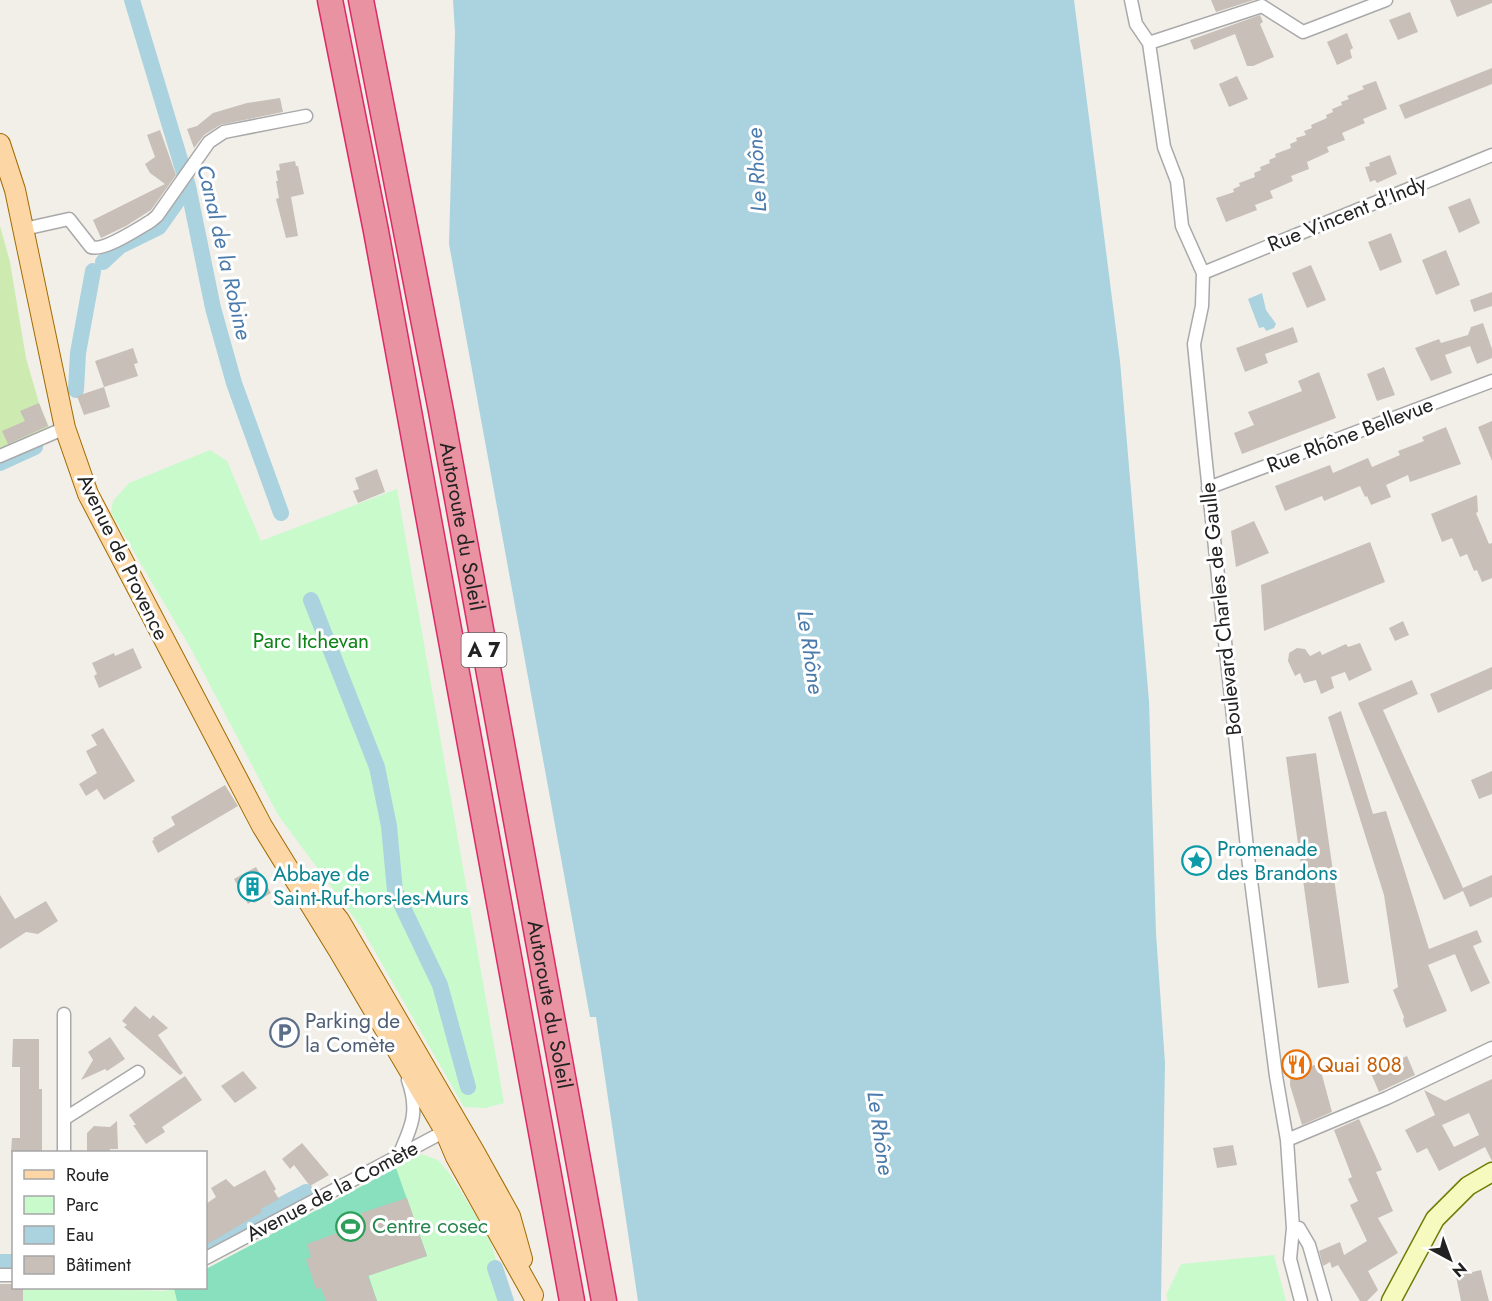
<svg xmlns="http://www.w3.org/2000/svg" width="1492" height="1301" viewBox="0 0 1492 1301" font-family="Jost,sans-serif">
<style>
.grass{fill:#cdebb0}
.park{fill:#c8facc}
.pitch{fill:#88e0be}
.water{fill:#aad3df}
.lines{fill:none;stroke-linecap:round;stroke-linejoin:round}
.canal{stroke:#aad3df;stroke-width:16}
.building{fill:#c7bfb8;fill-rule:evenodd}
.street-casing{stroke:#a9a9a9;stroke-width:15}
.secondary-casing{stroke:#707d05;stroke-width:21}
.primary-casing{stroke:#a06b00;stroke-width:22}
.highway-casing{stroke:#dc2a67;stroke-width:27}
.street{stroke:#fff;stroke-width:12}
.secondary{stroke:#f7fabf;stroke-width:18}
.primary{stroke:#fcd6a4;stroke-width:20}
.highway{stroke:#e892a2;stroke-width:24}
.labels{text-anchor:middle;stroke-width:6;stroke-linejoin:round;paint-order:stroke}
.shield{fill:#fff;stroke:#646464;stroke-width:1.5}
.shield-label{font-size:20px;font-weight:bold;fill:#222}
.street-label{font-size:21px;fill:#222;stroke:#fff}
.park-label{font-size:21px;fill:#0c8416;stroke:#fff}
.culture-label{font-size:21px;fill:#0d838f;stroke:#fff;text-anchor:start}
.service-label{font-size:21px;fill:#4e5e75;stroke:#fff;text-anchor:start}
.food-label{font-size:21px;fill:#c56008;stroke:#fff;text-anchor:start}
.leisure-label{font-size:21px;fill:#27864d;stroke:#fff;text-anchor:start}
.water-label{font-size:22px;font-style:italic;fill:#4a7aab;stroke:#fff}
</style>
<rect width="100%" height="100%" fill="#f2efe9"/>
<path class="grass" d="M0,226L10,262L26,358L39,403L49,427L0,448Z"/>
<path class="park" d="M210,450L227,461L261,541L397,489L504,1103L485,1108L464,1107L361,927L278,815L190,647L111,513L113,501L129,483Z
M421,1154L438,1160L450,1174L489,1237L509,1301H0V1286L165,1291L172,1288H206V1269Z
M1274,1255L1286,1301H1168L1166,1295L1181,1264Z"/>
<path class="pitch" d="M396,1168L427,1256L380,1271L363,1259L377,1301H177L174,1288H206V1269Z"/>
<path class="water" d="M453,0H1074L1120,361L1149,701L1156,933L1165,1063L1161,1301H638L596,1017H590L449,244L455,32Z
M1262,293L1266,310L1276,324L1274,328L1266,331L1264,327L1259,328L1248,299Z"/>
<g class="lines">
<path class="canal" d="M132,0L188,186L213,308L234,383L281,513
M103,262L120,246L159,227L188,186
M76,390L78,353L93,271
M0,463L35,447
M311,600L377,767L389,826L395,891L440,985L468,1087
M206,1245L306,1192
M0,1262H14
M495,1268L506,1301"/>
</g>
<path class="building" d="M1211,0H1254L1216,12Z
M1450,0H1492V3L1457,17Z
M1410,12L1418,32L1398,40L1389,20Z
M1260,15L1263,22L1260,24L1274,57L1253,66H1247L1235,34L1194,50L1190,40Z
M1347,33L1353,48L1350,50L1352,58L1337,65L1327,42Z
M1492,68V84L1405,119L1399,105Z
M1237,76L1248,99L1229,107L1219,84Z
M1376,81L1387,109L1363,119L1365,123L1342,133L1345,140L1327,147L1329,152L1307,162L1309,169L1291,176L1293,181L1270,191L1273,198L1255,205L1257,210L1226,222L1216,198L1234,192L1233,189L1240,186L1239,183L1255,177L1254,173L1261,170L1260,167L1270,163L1269,160L1276,157L1275,154L1291,148L1290,144L1297,141L1296,138L1306,135L1304,131L1312,128L1311,125L1327,118L1326,115L1333,112L1332,109L1342,105L1341,102L1349,99L1347,96L1364,89L1362,86Z
M280,98L283,112L220,125L204,135L194,148L187,129L197,126L213,113L247,103Z
M160,130L176,175L151,210L126,226L101,238L93,220L165,184L150,173L145,164L155,157L147,135Z
M1390,155L1397,174L1377,183L1375,180L1370,182L1365,167L1370,166L1369,163Z
M295,161L296,166H298L304,194L291,197L298,236L286,238L276,199L279,198L276,181H278L276,171L280,170L279,164Z
M1470,198L1480,223L1459,233L1448,207Z
M1391,233L1402,262L1380,271L1368,242Z
M1446,250L1460,285L1436,295L1422,260Z
M1311,265L1326,300L1307,308L1292,273Z
M1492,292V306L1474,312L1470,300Z
M1483,323L1492,349V358L1477,364L1470,346L1445,355L1452,373L1431,381L1415,348L1439,339L1441,343L1468,335L1471,327Z
M1293,327L1298,342L1265,354L1268,363L1245,372L1236,348Z
M133,348L138,363L134,364L138,376L104,387L110,407L84,415L77,396L104,387L95,361Z
M1384,367L1395,395L1377,401L1367,374Z
M1319,372L1336,418L1242,454L1234,433L1254,425L1248,412L1302,391L1298,381Z
M39,403L48,426L8,444L2,431L25,421L20,411Z
M1492,421V461L1478,427Z
M1446,427L1461,464L1410,482L1408,475L1386,485L1391,497L1371,505L1367,496L1365,497L1360,486L1324,501L1322,496L1285,511L1275,486L1330,465L1333,473L1368,458L1372,467L1400,455L1398,451L1424,441L1422,437Z
M377,469L385,492L358,503L353,491L359,489L355,478Z
M1477,495L1478,512L1476,513L1489,544L1492,543V578L1482,582L1477,570L1474,571L1467,554L1460,557L1452,538L1442,542L1431,514Z
M1254,521L1269,553L1236,567L1231,531Z
M1370,542L1385,582L1264,631L1261,585Z
M1403,621L1409,635L1395,641L1389,628Z
M1360,643L1372,670L1349,681L1345,672L1331,677L1334,688L1321,694L1316,680L1304,683L1300,673L1295,676L1288,661L1289,653L1297,648L1305,649L1310,656L1320,651L1322,655L1346,644L1348,647Z
M133,648L142,668L99,688L94,676L97,674L92,663L114,653L115,656Z
M1492,667V689L1438,713L1430,694Z
M1412,680L1418,694L1383,710L1463,888L1492,875V897L1470,907L1463,891L1444,900L1358,703Z
M1341,711L1373,814L1386,811L1429,949L1477,930L1482,942L1473,946L1490,983L1471,992L1455,954L1428,965L1447,1011L1406,1028L1403,1020L1404,1017L1393,990L1398,987L1384,895L1328,717Z
M103,728L135,781L104,800L97,789L86,796L79,784L97,773L86,751L97,745L91,735Z
M1316,753L1349,983L1318,988L1286,757Z
M1492,771V794L1479,799L1471,780Z
M225,785L238,806L158,853L152,841L154,840L153,838L175,825L171,817Z
M256,867L271,893L254,903L252,901L248,904L234,879Z
M0,895L15,919L46,901L58,921L38,934L26,932L0,949Z
M135,1006L150,1019L153,1015L168,1028L158,1035L183,1073L180,1075L124,1027L127,1025L122,1021Z
M110,1037L125,1059L107,1071L105,1069L81,1080L93,1060L88,1052Z
M13,1039H39V1089H42V1152H11L12,1138H20V1067H12Z
M1309,1054L1311,1066L1319,1064L1332,1112L1302,1125L1290,1085L1291,1055Z
M1407,1056L1415,1075L1379,1092L1367,1064L1378,1058L1382,1067Z
M243,1071L257,1088L235,1103L221,1086Z
M185,1076L202,1100L162,1127L165,1132L146,1144L133,1125H136L129,1115Z
M1492,1079V1161L1485,1147L1439,1171L1427,1148L1417,1153L1405,1130L1435,1115L1424,1090L1445,1101ZM1469,1113L1479,1135L1454,1147L1442,1125Z
M1359,1119L1382,1170L1376,1172L1393,1211L1378,1218L1398,1253L1368,1271L1378,1290L1367,1301H1360L1338,1265L1332,1268L1330,1262L1323,1266L1319,1251L1340,1242L1344,1255L1367,1241L1350,1205L1358,1201L1348,1179L1352,1177L1334,1130Z
M117,1121L118,1149H110V1152H87V1133L94,1126L110,1127Z
M302,1143L329,1175L310,1186L294,1165L290,1169L282,1159Z
M1233,1145L1237,1165L1217,1168L1213,1148Z
M265,1170L276,1189L274,1191L279,1199L261,1209L262,1212L206,1245V1204L216,1197L211,1188L226,1179L234,1187Z
M407,1198L427,1256L368,1276L377,1301H326L321,1288L316,1289L306,1259L311,1257L307,1244L364,1223L361,1213Z
M1481,1270L1489,1301H1461L1456,1276Z
M0,1284H14V1287H23V1301H0Z"/>
<g class="lines">
<defs>
<path id="street" d="M1131,0L1136,24L1149,43L1164,147L1177,181L1182,226L1203,273L1202,306L1194,344L1205,454L1248,857L1276,1076L1287,1140L1293,1228L1290,1259L1301,1301
M1149,43L1262,6L1303,32L1386,0
M24,229L69,219L91,247C103,252 139,228 151,221L157,216L209,142L224,132L306,116
M1203,273L1492,155
M0,456L65,428
M1208,488L1492,381
M64,1014V1152
M64,1119L138,1072
M1287,1140L1387,1098L1492,1048
M399,1155C412,1126 419,1111 408,1080
M1293,1228H1299L1309,1245L1325,1301
M206,1258L449,1129
M0,1275H14"/>
<path id="secondary" d="M1391,1301L1435,1219L1468,1186L1492,1172"/>
<path id="primary" d="M0,144L15,190L65,428L88,494L262,826L339,951L445,1131L456,1157L533,1295
M308,882L339,920L475,1153L510,1216L522,1259"/>
<g id="highway">
<path d="M330,0L376,231L572,1301"/>
<path id="s1" d="M361,0L441,411L604,1301"/>
</g>
</defs>
<use href="#street" class="street-casing"/>
<use href="#secondary" class="secondary-casing"/>
<use href="#primary" class="primary-casing"/>
<use href="#highway" class="highway-casing"/>
<use href="#street" class="street"/>
<use href="#secondary" class="secondary"/>
<use href="#primary" class="primary"/>
<use href="#highway" class="highway"/>
</g>
<defs>
<symbol id="sight-ring" viewBox="-11 -11 22 22"><circle r="9.5" fill="#fff" stroke="#0f9aa8" stroke-width="1.5"/><path d="M0-6L1.8-2.2L6-1.7L2.9 1.2L3.7 5.4L0 3.3L-3.7 5.4L-2.9 1.2L-6-1.7L-1.8-2.2Z" fill="#0f9aa8"/></symbol>
<symbol id="building-ring" viewBox="-11 -11 22 22"><circle r="9.5" fill="#fff" stroke="#0f9aa8" stroke-width="1.5"/><path d="M-4-6H4V6H1V3H-1V6H-4ZM-2.5-4.3h1.7v1.8h-1.7ZM.8-4.3h1.7v1.8H.8ZM-2.5-1h1.7V.8h-1.7ZM.8-1h1.7V.8H.8Z" fill="#0f9aa8"/></symbol>
<symbol id="parking-ring" viewBox="-11 -11 22 22"><circle r="9.5" fill="#fff" stroke="#5c6f8a" stroke-width="1.5"/><path d="M-3.5-5.5H1a3.5 3.5 0 0 1 0 7H-1V5.5H-3.5ZM-1-3.4V-.6H.8a1.4 1.4 0 0 0 0-2.8Z" fill="#5c6f8a"/></symbol>
<symbol id="restaurant-ring" viewBox="-11 -11 22 22"><circle r="9.5" fill="#fff" stroke="#e8710a" stroke-width="1.5"/><path d="M-5-6h1v4h1v-4h1v4h1v-4h1v5L-1.5 .5V6h-2V.5L-5-1ZM5-6V6H3V1.5H1.5Q1.5-4 5-6Z" fill="#e8710a"/></symbol>
<symbol id="stadium-ring" viewBox="-11 -11 22 22"><circle r="9.5" fill="#fff" stroke="#2e9e5b" stroke-width="1.5"/><path d="M0-5a6.5 5 0 1 0 0 10a6.5 5 0 1 0 0-10ZM-3.5-1.8h7v3.6h-7Z" fill="#2e9e5b"/></symbol>
</defs>
<g fill-rule="evenodd">
<use href="#sight-ring" x="1180" y="844" width="33" height="33"/>
<use href="#building-ring" x="236" y="870" width="33" height="33"/>
<use href="#parking-ring" x="268" y="1016" width="33" height="33"/>
<use href="#restaurant-ring" x="1280" y="1048" width="33" height="33"/>
<use href="#stadium-ring" x="334" y="1210" width="33" height="33"/>
</g>
<g class="labels">
<rect class="shield" x="461.5" y="633" width="45" height="34" rx="4.5"/>
<g class="shield-label">
<text x="484" y="657">A 7</text>
</g>
<g class="street-label">
<text transform="translate(1347 214) rotate(-22)" y="7">Rue Vincent d'Indy</text>
<text transform="translate(1350 435) rotate(-21)" y="7">Rue Rhône Bellevue</text>
<text dy="7" stroke="none"><textPath href="#s1" startOffset="536">Autoroute du Soleil</textPath></text>
<text transform="translate(123 557) rotate(64)" y="7">Avenue de Provence</text>
<text transform="translate(1221 609) rotate(-96)" y="7">Boulevard Charles de Gaulle</text>
<text dy="7" stroke="none"><textPath href="#s1" startOffset="1022">Autoroute du Soleil</textPath></text>
<text transform="translate(332 1191) rotate(-28)" y="7">Avenue de la Comète</text>
</g>
<g class="park-label">
<text x="311" y="648">Parc Itchevan</text>
</g>
<g class="culture-label">
<text x="1217" y="856">Promenade<tspan x="1217" dy="24">des Brandons</tspan></text>
<text x="273" y="881">Abbaye de<tspan x="273" dy="24">Saint-Ruf-hors-les-Murs</tspan></text>
</g>
<g class="service-label">
<text x="305" y="1028">Parking de<tspan x="305" dy="24">la Comète</tspan></text>
</g>
<g class="food-label">
<text x="1317" y="1072">Quai 808</text>
</g>
<g class="leisure-label">
<text x="372" y="1233">Centre cosec</text>
</g>
<g class="water-label">
<text transform="translate(756 170) rotate(-93)" y="8">Le Rhône</text>
<text transform="translate(225 252) rotate(77)" y="8">Canal de la Robine</text>
<text transform="translate(811 652) rotate(82)" y="8">Le Rhône</text>
<text transform="translate(881 1133) rotate(82)" y="8">Le Rhône</text>
</g>
</g>
<rect x="12" y="1151" width="195" height="138" fill="#ffffff" stroke="#a7a7a7" stroke-width="1.5"/>
<rect x="24" y="1170" width="30" height="9" fill="#fcd6a4" stroke="#a7a7a7" stroke-width="1.5"/>
<text x="66" y="1181" font-size="18" fill="#222222">Route</text>
<rect x="24" y="1196" width="30" height="18" fill="#c8facc" stroke="#a7a7a7" stroke-width="1.5"/>
<text x="66" y="1211" font-size="18" fill="#222222">Parc</text>
<rect x="24" y="1226" width="30" height="18" fill="#aad3df" stroke="#a7a7a7" stroke-width="1.5"/>
<text x="66" y="1241" font-size="18" fill="#222222">Eau</text>
<rect x="24" y="1256" width="30" height="18" fill="#c7bfb8" stroke="#a7a7a7" stroke-width="1.5"/>
<text x="66" y="1271" font-size="18" fill="#222222">Bâtiment</text>
<g transform="translate(1450 1259) rotate(139)" stroke="#ffffff" stroke-width="4.5" paint-order="stroke">
<path d="M0-4.5L10 22L0 15L-10 22Z" fill="#222222"/>
<text y="-9" font-size="16" font-weight="bold" text-anchor="middle" fill="#222222">N</text>
</g>
</svg>
